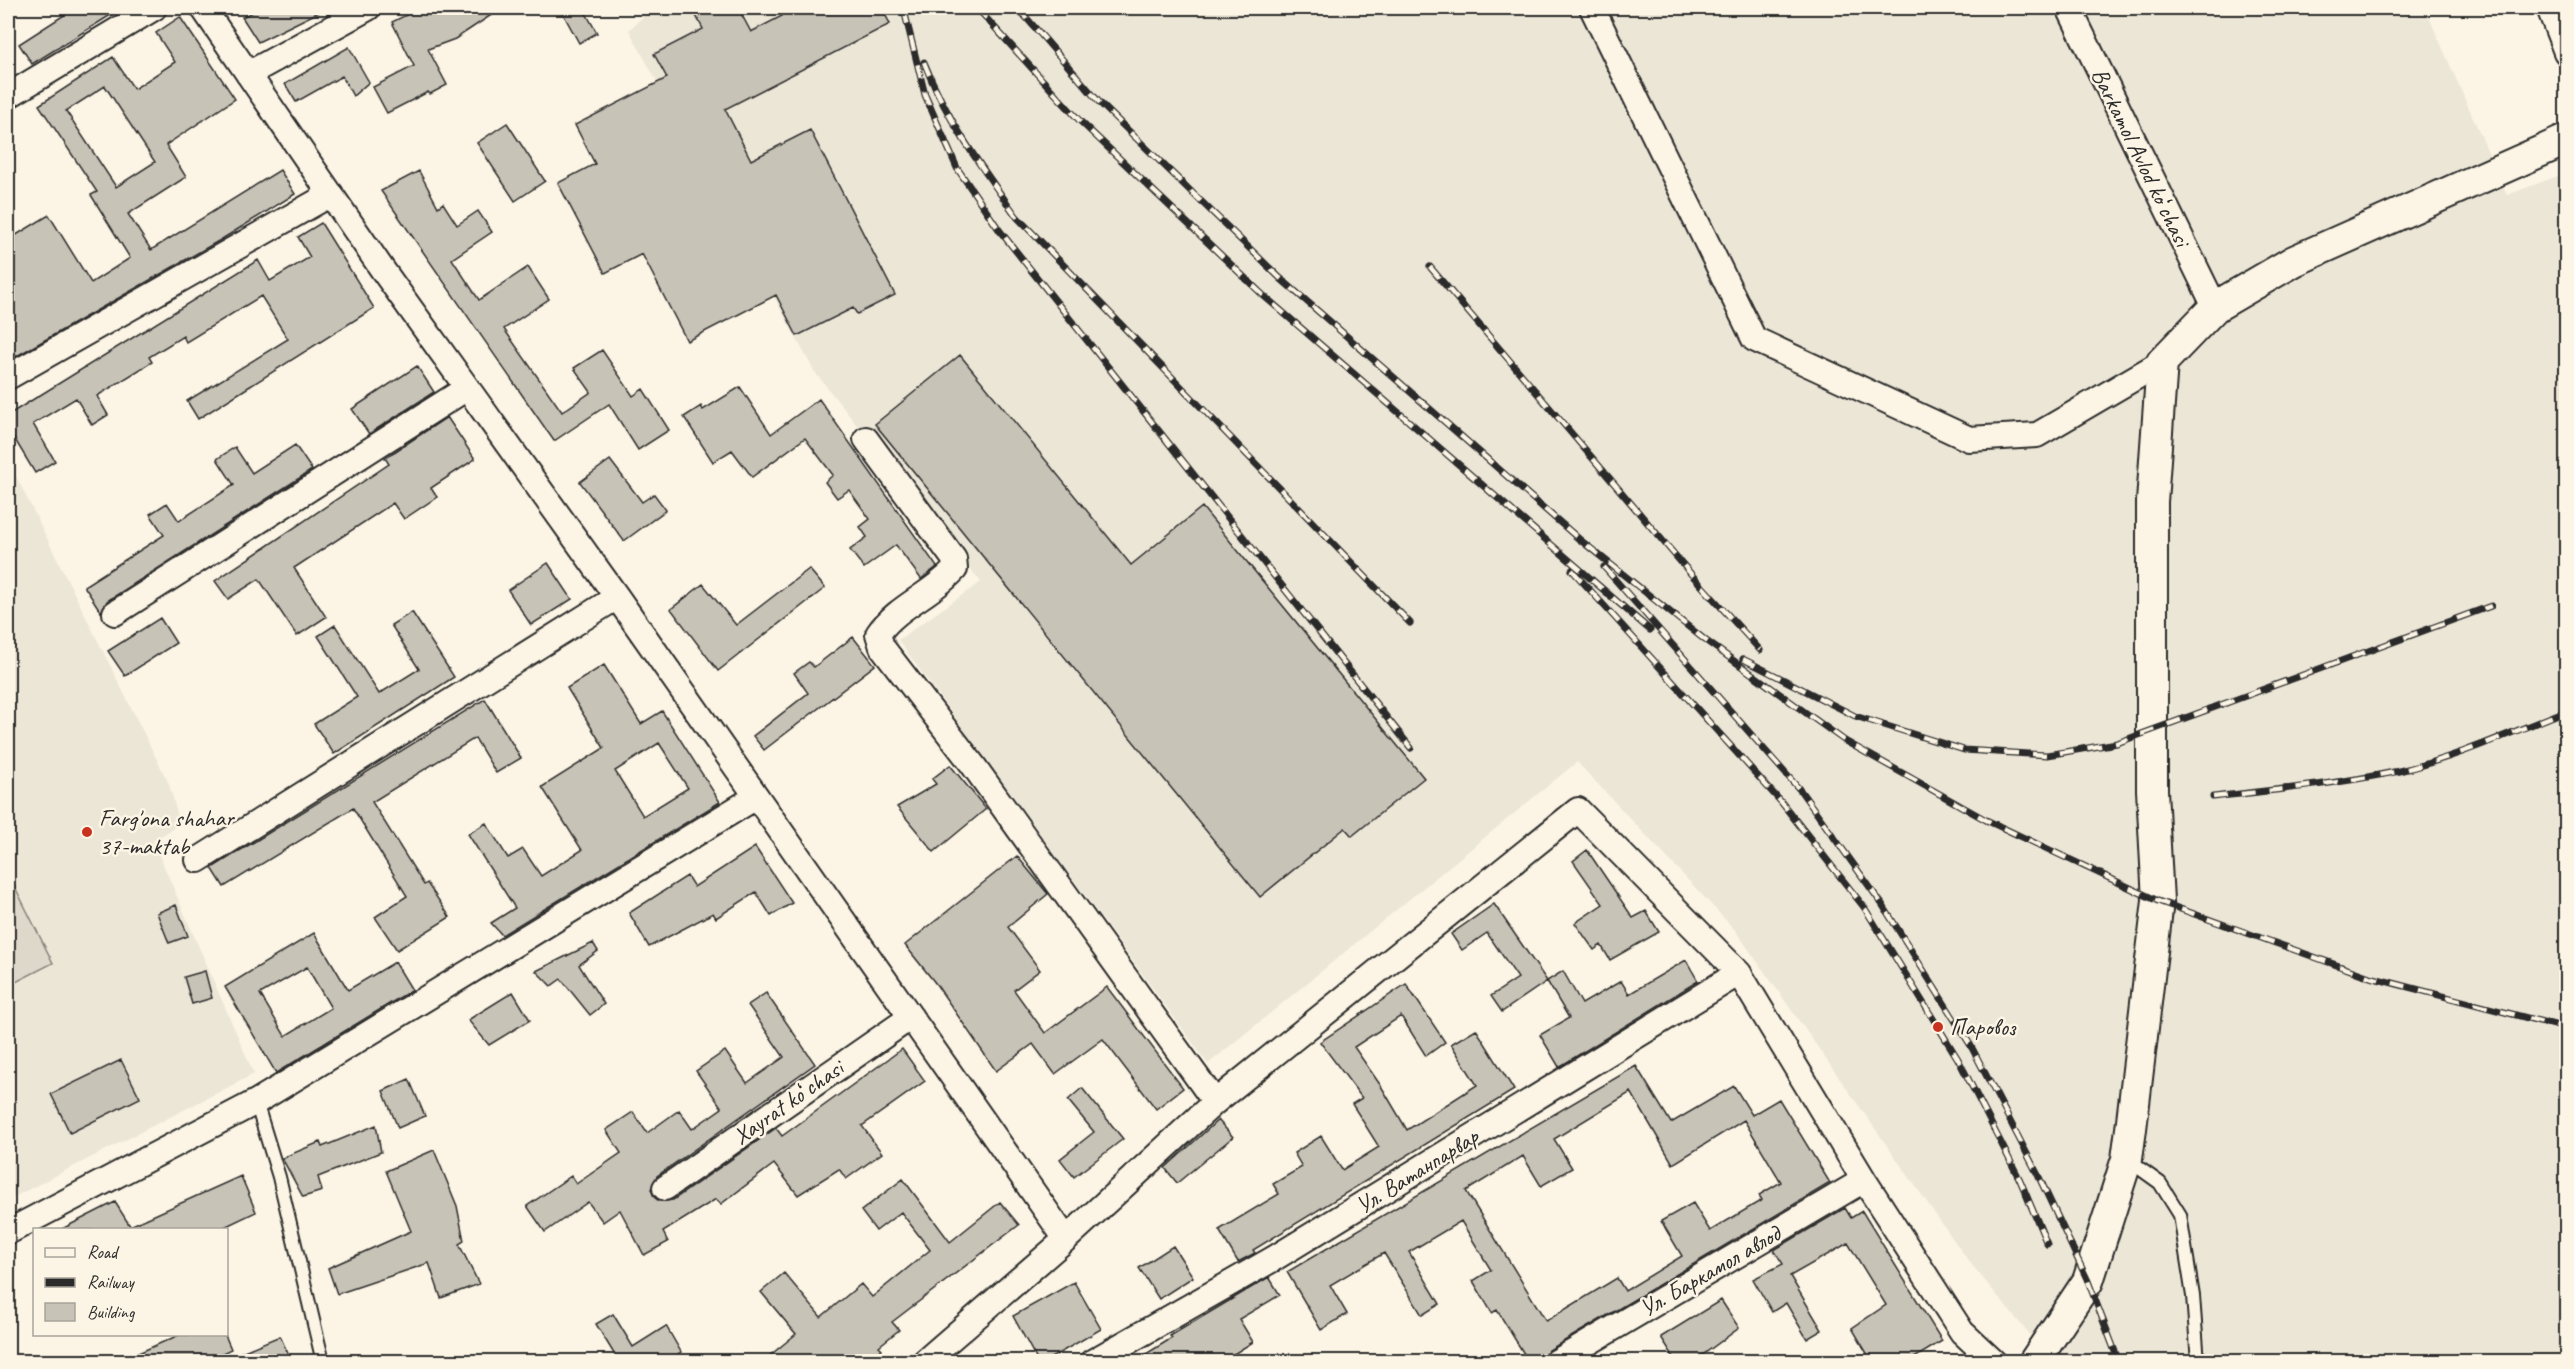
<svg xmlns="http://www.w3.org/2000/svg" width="2574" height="1369" viewBox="0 0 2574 1369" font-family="Caveat,sans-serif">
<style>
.built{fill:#ece6d7}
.green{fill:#ded8ca;stroke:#84827a;stroke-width:1.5}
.building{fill:#c8c3b7;stroke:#2b2b2b;stroke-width:1.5;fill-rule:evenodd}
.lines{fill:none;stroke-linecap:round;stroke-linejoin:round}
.service-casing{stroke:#2b2b2b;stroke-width:16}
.minor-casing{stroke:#2b2b2b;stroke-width:28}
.tertiary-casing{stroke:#2b2b2b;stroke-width:34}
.service{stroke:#fcf5e5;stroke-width:12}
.minor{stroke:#fcf5e5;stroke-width:24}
.tertiary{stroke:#fcf5e5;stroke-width:30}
.rail-casing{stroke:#2b2b2b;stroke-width:7}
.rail{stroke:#fcf5e5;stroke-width:4.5;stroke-dasharray:14;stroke-linecap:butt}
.poi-dot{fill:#c8321e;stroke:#fcf5e5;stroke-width:2}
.labels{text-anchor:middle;stroke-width:5;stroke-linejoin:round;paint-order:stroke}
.street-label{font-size:24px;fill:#2b2b2b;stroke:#fcf5e5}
.poi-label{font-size:24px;fill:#2b2b2b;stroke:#fcf5e5;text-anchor:start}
</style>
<rect width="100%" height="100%" fill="#fcf5e5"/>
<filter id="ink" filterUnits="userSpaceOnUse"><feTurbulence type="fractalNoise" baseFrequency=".0167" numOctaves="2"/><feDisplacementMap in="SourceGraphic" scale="12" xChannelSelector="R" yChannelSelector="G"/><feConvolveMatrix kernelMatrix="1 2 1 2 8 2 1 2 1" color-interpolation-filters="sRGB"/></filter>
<g filter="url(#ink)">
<path class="built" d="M652,8H2425L2507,195L2566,173V1361H2051L1967,1259L1735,930L1577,762L1208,1064L898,640L981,582L814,371L629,30Z
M8,460L169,784L180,824L153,841L254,1074L8,1200Z"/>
<path class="green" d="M8,873L53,963L8,986Z"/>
<path class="building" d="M75,8H122L32,64L19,44Z
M261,8H327L258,42L242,17Z
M420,8H502L455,39L428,49L447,85L430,94L428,92L387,113L373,87L414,66L392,22Z
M560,8H583L597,33L579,43Z
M692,8H738L751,32L782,16L777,8H882L890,24L725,109L751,160L810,130L895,295L857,314L853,308L797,336L776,295L687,341L642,254L605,273L558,183L595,164L575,125L667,78L654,54L703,29Z
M180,17L235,99L166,145L186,177L128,214L151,250L280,170L295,194L222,239L8,361V240L49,215L91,283L130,258L91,195L97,192L39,105L113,57L134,89L175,62L156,33ZM105,86L155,162L116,187L66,111Z
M349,47L369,82L353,96L342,76L296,102L285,84Z
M507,123L545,181L515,201L477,143Z
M419,171L438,207L443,203L457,225L478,211L492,232L452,259L479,300L528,267L549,299L504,329L562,412L591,392L574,368L602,350L633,396L643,389L669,430L638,450L609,404L554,441L381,191Z
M321,223L374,308L198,419L187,401L288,339L261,296L186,342L183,336L149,357L152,362L97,396L108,415L92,425L76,398L33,424L55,461L35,473L8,428V415L258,260L270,281L310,257L298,237Z
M960,355L1131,565L1202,507L1424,778L1352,836L1345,828L1260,897L875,424Z
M417,366L434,392L369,434L352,409Z
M740,387L771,434L819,399L937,567L921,579L896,545L864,568L850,550L867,537L860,527L870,519L849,490L837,498L825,482L833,475L805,438L752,477L732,450L713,462L684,417L701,406L703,410Z
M447,417L475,459L431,488L437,497L404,519L393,503L294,568L326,617L297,636L259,579L228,599L215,581L389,464L385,458Z
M295,445L312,470L107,601L101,612L84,586L164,535L150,514L167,503L179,521L234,485L217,459L235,447L252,473Z
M610,460L642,502L654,494L666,510L624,541L580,482Z
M548,563L572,599L531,625L508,590Z
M809,569L825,588L718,671L671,609L703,584L736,625Z
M412,612L454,677L334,754L314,724L357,697L318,636L335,625L379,694L419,669L391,625Z
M160,618L176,643L125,676L108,651Z
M853,637L875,665L764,750L753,736L808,693L794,673L809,662L814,667Z
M604,665L641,724L662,711L720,802L502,935L491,923L515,908L468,834L486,823L508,858L523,849L541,876L582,850L542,787L604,748L567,688ZM659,743L688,788L643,816L615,771Z
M485,699L521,758L496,773L475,738L372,802L424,885L427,883L450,917L397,950L375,917L407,896L353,808L224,887L212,868Z
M950,765L986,809L934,852L897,807L936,784L932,779Z
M755,847L792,903L771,916L756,892L716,918L713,913L649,947L629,913L687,876L694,887Z
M1587,850L1633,918L1646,911L1659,932L1610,960L1601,945L1594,950L1575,923L1603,904L1573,861Z
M1017,856L1048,894L1008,927L1040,970L1014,990L1045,1033L1107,987L1183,1088L1156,1109L1103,1039L1055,1074L1033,1044L996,1071L936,984L905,945Z
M1494,904L1547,981L1502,1012L1491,996L1518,978L1487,933L1462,950L1451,934Z
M176,905L188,936L169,943L157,913Z
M314,933L348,990L395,962L412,990L276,1073L225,987ZM307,967L331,1008L285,1036L260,994Z
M593,943L598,951L579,965L604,1004L590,1015L561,979L551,986L536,971Z
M1686,960L1698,981L1559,1067L1540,1035L1569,1018L1547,981L1563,971L1582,1004L1621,981L1629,994Z
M205,971L212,998L192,1004L184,977Z
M1406,984L1445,1042L1426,1056L1401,1016L1354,1047L1381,1086L1407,1130L1477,1085L1451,1044L1476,1029L1514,1090L1253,1250L1255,1253L1238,1262L1219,1230L1279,1194L1273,1184L1302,1167L1294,1153L1321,1136L1342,1170L1379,1147L1352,1104L1362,1098L1320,1042Z
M513,992L530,1020L489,1045L468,1020Z
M766,993L815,1064L657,1176L651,1189L654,1197L659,1201L673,1200L776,1128L782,1136L902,1049L925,1081L862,1126L882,1153L846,1179L839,1169L798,1195L774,1164L721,1204L716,1199L663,1232L668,1242L644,1255L620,1210L603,1222L588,1202L545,1232L527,1206L571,1176L576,1184L621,1153L606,1130L633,1112L647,1133L679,1110L692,1129L722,1108L696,1071L725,1051L747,1083L784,1057L748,1005Z
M121,1060L140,1098L70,1133L51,1094Z
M1636,1066L1671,1123L1734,1086L1752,1115L1779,1099L1830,1183L1549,1350L1542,1362H1529L1497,1310L1492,1313L1473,1281L1491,1270L1461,1221L1409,1252L1440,1304L1422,1315L1384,1253L1330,1285L1347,1314L1321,1330L1287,1272ZM1631,1092L1673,1164L1744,1120L1781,1182L1759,1195L1762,1200L1710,1231L1693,1203L1661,1221L1682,1256L1625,1291L1617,1278L1546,1321L1466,1191L1523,1156L1541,1186L1572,1168L1554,1139Z
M409,1079L425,1116L398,1128L383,1091Z
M1082,1088L1123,1139L1074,1177L1060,1159L1094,1132L1068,1100Z
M1218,1120L1233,1137L1177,1183L1165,1168Z
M376,1125L381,1152L318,1177L322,1191L303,1197L282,1158L320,1142L322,1147Z
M434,1150L457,1206L464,1241L459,1244L479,1284L441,1298L429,1263L337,1294L328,1268L411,1231L386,1171Z
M241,1176L256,1212L218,1230H60L115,1202L130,1226Z
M903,1179L950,1242L1000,1202L1019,1225L892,1322L899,1330L879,1346L882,1349L867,1362H762L796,1334L761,1292L784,1273L821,1317L861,1284L872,1297L930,1250L901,1212L876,1231L861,1211Z
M1845,1208L1851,1218L1862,1211L1942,1341L1908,1362H1872L1852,1328L1886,1305L1848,1243L1790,1276L1822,1330L1807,1339L1786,1303L1772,1312L1753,1279L1783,1264L1774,1250Z
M1173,1246L1193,1277L1159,1299L1139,1268Z
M1269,1277L1280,1295L1239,1319L1253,1342L1221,1362H1133L1172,1338L1170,1336Z
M1074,1282L1101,1329L1044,1362H1038L1013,1316Z
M1721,1300L1739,1328L1693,1362H1677L1661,1337Z
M613,1314L633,1347L666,1326L681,1352L666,1362H608L616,1357L596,1324Z
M179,1335H225L231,1349L204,1362H118Z
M280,1336L292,1362H221L220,1361Z"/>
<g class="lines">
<defs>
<path id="service" d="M256,1102L279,1177L323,1362
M2128,1160L2160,1183L2180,1215L2193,1296L2198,1362"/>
<path id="minor" d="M203,8L382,269L617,597L1066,1239
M1592,8L1754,339L1969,439L2037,435L2162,362
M2069,8L2215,307
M2549,8L2566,52
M248,74L368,8
M8,96L154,8
M8,377L331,194
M866,439L954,559L955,569C933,594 897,606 878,634L882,647L973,765L1215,1102
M115,613L467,388
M198,860L617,597
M665,1188L911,1017
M8,1232L256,1102L756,797
M924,1362L1066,1239L1215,1102L1578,810L1739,973L1864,1180L1962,1332L1994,1362
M1092,1362L1273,1259L1739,973
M1556,1362L1864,1180"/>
<path id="tertiary" d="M2034,1362L2088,1281L2127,1159L2131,1129L2158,901L2152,790V502L2162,362L2215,307L2294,261L2566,140"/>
</defs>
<use href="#service" class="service-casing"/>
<use href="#minor" class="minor-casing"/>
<use href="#tertiary" class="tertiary-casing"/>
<use href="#service" class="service"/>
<use href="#minor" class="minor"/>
<use href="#tertiary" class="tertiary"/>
<defs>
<path id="rail" d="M977,8L1079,120L1264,296L1650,630
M1018,8L1099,102L1280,278L1579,539L1705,640L1845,741L1986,820L2158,901L2370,977L2566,1028
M904,10L925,95L957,168L1000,231L1411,748
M924,62C946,119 981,167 1017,217L1410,623
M1430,267L1691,574L1760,650
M1604,567L1800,790L1882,904L1971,1046L2038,1175L2088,1281L2119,1362
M1572,570L1782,803L1864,907L1958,1059L2020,1180L2047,1244
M1743,659L1855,716L1964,750L2047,755L2117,743L2491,606
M2213,797C2275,790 2338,784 2399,771C2456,758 2512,732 2566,711"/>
</defs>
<use href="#rail" class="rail-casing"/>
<use href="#rail" class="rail"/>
</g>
</g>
<g class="poi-dot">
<circle cx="87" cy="832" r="6"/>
<circle cx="1938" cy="1027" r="6"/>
</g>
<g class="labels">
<g class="street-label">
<text transform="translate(2141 157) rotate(64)" y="8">Barkamol Аvlod koʻchasi</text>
<text transform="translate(788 1102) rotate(-35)" y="8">Xayrat koʻchasi</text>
<text transform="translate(1417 1171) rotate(-32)" y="8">Ул. Ватанпарвар</text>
<text transform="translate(1710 1271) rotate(-30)" y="8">Ул. Баркамол авлод</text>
</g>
<g class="poi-label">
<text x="99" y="826">Farg'ona shahar<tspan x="99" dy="28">37-maktab</tspan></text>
<text x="1950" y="1035">Паровоз</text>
</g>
</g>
<rect width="2574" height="1369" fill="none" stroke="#fcf5e5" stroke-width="30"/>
<rect x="15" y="15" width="2544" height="1339" fill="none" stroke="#2b2b2b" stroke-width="2" filter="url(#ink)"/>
<rect x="33" y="1228" width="195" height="108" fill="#fcf5e5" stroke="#a8a49b" stroke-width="1.5"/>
<rect x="45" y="1248" width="30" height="9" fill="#fcf5e5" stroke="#a8a49b" stroke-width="1.5"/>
<text x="87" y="1258" font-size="18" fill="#2b2b2b">Road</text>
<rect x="45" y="1278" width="30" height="9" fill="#2b2b2b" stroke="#a8a49b" stroke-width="1.5"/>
<text x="87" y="1288" font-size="18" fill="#2b2b2b">Railway</text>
<rect x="45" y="1303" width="30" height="18" fill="#c8c3b7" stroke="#a8a49b" stroke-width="1.5"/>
<text x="87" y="1318" font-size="18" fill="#2b2b2b">Building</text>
</svg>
